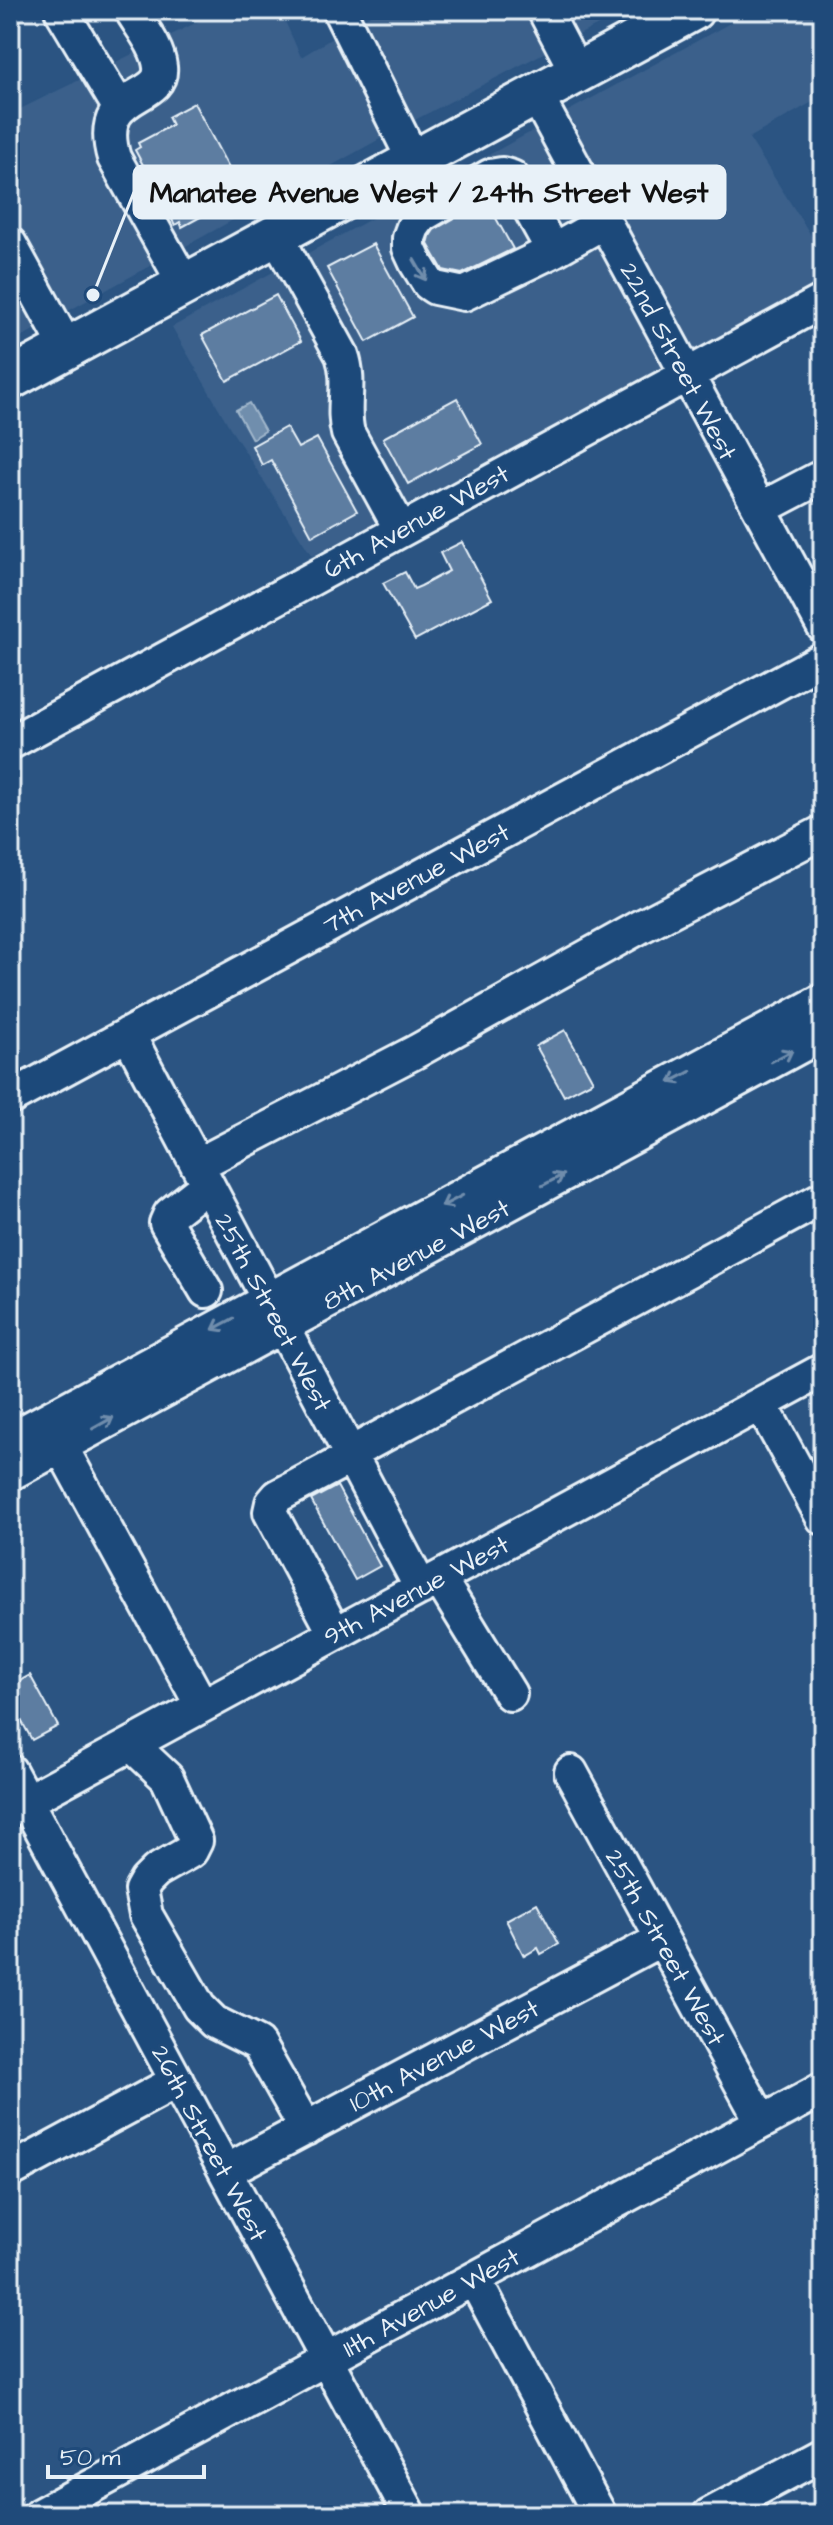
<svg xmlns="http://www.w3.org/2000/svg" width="833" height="2525" viewBox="0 0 833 2525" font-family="'Architects Daughter',sans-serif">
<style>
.built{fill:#3a608b}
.water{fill:#708ead;stroke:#a0b6cb;stroke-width:2}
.building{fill:#5d7da1;stroke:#e8f1f8;stroke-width:2}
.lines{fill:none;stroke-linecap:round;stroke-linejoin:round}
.minor-casing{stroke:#e8f1f8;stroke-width:38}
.major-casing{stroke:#e8f1f8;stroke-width:46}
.minor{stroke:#1f4a7a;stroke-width:32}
.major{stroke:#1f4a7a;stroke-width:40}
.oneway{stroke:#6f8dac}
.labels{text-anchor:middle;stroke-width:6;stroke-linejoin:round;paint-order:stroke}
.street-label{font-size:26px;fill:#e8f1f8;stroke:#1f4a7a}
.leader{fill:none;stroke:#e8f1f8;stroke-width:3}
.callout-dot{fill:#e8f1f8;stroke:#1f4a7a;stroke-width:3}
.callout{fill:#e8f1f8;stroke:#e8f1f8;stroke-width:3}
.callout-label{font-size:28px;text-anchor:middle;font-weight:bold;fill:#111}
</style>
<rect width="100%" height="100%" fill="#2b5482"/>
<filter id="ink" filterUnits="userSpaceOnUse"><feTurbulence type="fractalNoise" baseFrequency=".0125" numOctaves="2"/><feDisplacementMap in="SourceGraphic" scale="16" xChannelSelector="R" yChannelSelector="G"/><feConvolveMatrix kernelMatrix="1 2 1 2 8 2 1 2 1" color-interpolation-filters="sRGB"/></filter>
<g filter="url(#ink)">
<path class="built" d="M222,10H280L301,57L339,34L387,135L61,315L10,221V114Z
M378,10H627L407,124L357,23Z
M754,10H823V96L749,138L823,254V287L690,358L559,116Z
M540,127L671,369L312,556L233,433L172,327Z
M10,266L43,325L10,343Z"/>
<path class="water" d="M249,403L265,431L252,439L236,410Z"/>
<path class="building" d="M194,103L240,189L201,210L204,215L182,227L180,222L175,225L135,150L140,147L138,143L172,125L168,117Z
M486,200L513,249L462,274L443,270L428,244L430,236L434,230Z
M373,244L413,317L367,342L327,268Z
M276,295L301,341L227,381L202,335Z
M457,398L482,444L408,484L383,438Z
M286,427L298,448L317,438L357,511L312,536L271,460L262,465L252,446Z
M462,542L492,599L415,640L383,583L405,572L414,589L421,586L449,571L440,553Z
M565,1030L593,1081L564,1096L536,1046Z
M337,1486L380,1566L355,1580L311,1500Z
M30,1675L58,1726L32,1740L10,1700V1686Z
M537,1903L559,1944L541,1954L538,1948L524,1956L506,1920Z"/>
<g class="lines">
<defs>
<path id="minor" d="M61,10L119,107
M131,10C141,27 158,47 160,67C164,103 93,88 114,158L185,285
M339,10L414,161
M544,10L577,73
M536,95L823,626
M276,235L342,355C352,383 341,407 348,433L401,530
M10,244L67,348
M553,251L464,294L435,288L429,284L416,263L409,248V238L413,227L421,216L490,176L502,174L512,177L553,251L604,222
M760,509L823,476
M10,743L823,301
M128,1034L421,1588
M10,1098L823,659
M197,1165L417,1051L640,927L823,832
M206,1291L166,1223L170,1214L207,1185
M761,1404L823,1518
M52,1430L202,1706
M10,1439L823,1000
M349,1454L823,1198
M10,1474L823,1034
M439,1578L510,1694
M335,1634L270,1512L272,1503L278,1496L351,1457
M132,1745L167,1778L196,1841L191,1851L156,1871L146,1881L141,1890L146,1915L199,2007L214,2022L258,2044L306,2129
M10,1771L410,2515
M571,1772L762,2122
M10,1810L823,1370
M10,2171L177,2081
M226,2171L662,1939
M474,2279L600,2515
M39,2515L823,2089
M709,2515L823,2454"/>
<path id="major" d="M10,379L693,10"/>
</defs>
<use href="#minor" class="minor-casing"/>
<use href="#major" class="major-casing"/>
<use href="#minor" class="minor"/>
<use href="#major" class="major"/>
</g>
<defs><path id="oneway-shaft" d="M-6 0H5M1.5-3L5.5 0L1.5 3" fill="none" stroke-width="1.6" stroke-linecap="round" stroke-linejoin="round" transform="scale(2)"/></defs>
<g class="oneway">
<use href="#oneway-shaft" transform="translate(420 270) rotate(60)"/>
<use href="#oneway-shaft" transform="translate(782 1056) rotate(-28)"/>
<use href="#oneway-shaft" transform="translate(680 1077) rotate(152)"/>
<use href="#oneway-shaft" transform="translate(553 1180) rotate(-28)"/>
<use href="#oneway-shaft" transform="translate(452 1201) rotate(152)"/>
<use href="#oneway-shaft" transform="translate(223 1324) rotate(152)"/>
<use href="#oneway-shaft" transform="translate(103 1423) rotate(-29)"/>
</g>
</g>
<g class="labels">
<g class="street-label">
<text transform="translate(679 361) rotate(62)" y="9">22nd Street West</text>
<text transform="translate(416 521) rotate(-29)" y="9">6th Avenue West</text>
<text transform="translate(416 878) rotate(-28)" y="9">7th Avenue West</text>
<text transform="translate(416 1254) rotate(-28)" y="9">8th Avenue West</text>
<text transform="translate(274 1312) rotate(62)" y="9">25th Street West</text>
<text transform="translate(416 1590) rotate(-28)" y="9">9th Avenue West</text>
<text transform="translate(666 1947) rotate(61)" y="9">25th Street West</text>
<text transform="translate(444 2055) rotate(-28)" y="9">10th Avenue West</text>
<text transform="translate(210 2143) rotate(62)" y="9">26th Street West</text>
<text transform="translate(431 2302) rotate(-29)" y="9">11th Avenue West</text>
</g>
</g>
<path class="leader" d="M93 295L134 192"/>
<circle class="callout-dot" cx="93" cy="295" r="8"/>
<rect class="callout" x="134" y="166" width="591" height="52" rx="8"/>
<g class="callout-label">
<text x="429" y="202">Manatee Avenue West / 24th Street West</text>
</g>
<rect width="833" height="2525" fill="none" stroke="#1f4a7a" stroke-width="40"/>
<rect x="20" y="20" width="793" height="2485" fill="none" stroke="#e8f1f8" stroke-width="3" filter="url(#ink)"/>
<path d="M48 2465v12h156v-12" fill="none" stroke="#e8f1f8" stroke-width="4"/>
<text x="60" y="2465" font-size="24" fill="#e8f1f8" stroke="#1f4a7a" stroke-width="6" paint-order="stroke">50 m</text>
</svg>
